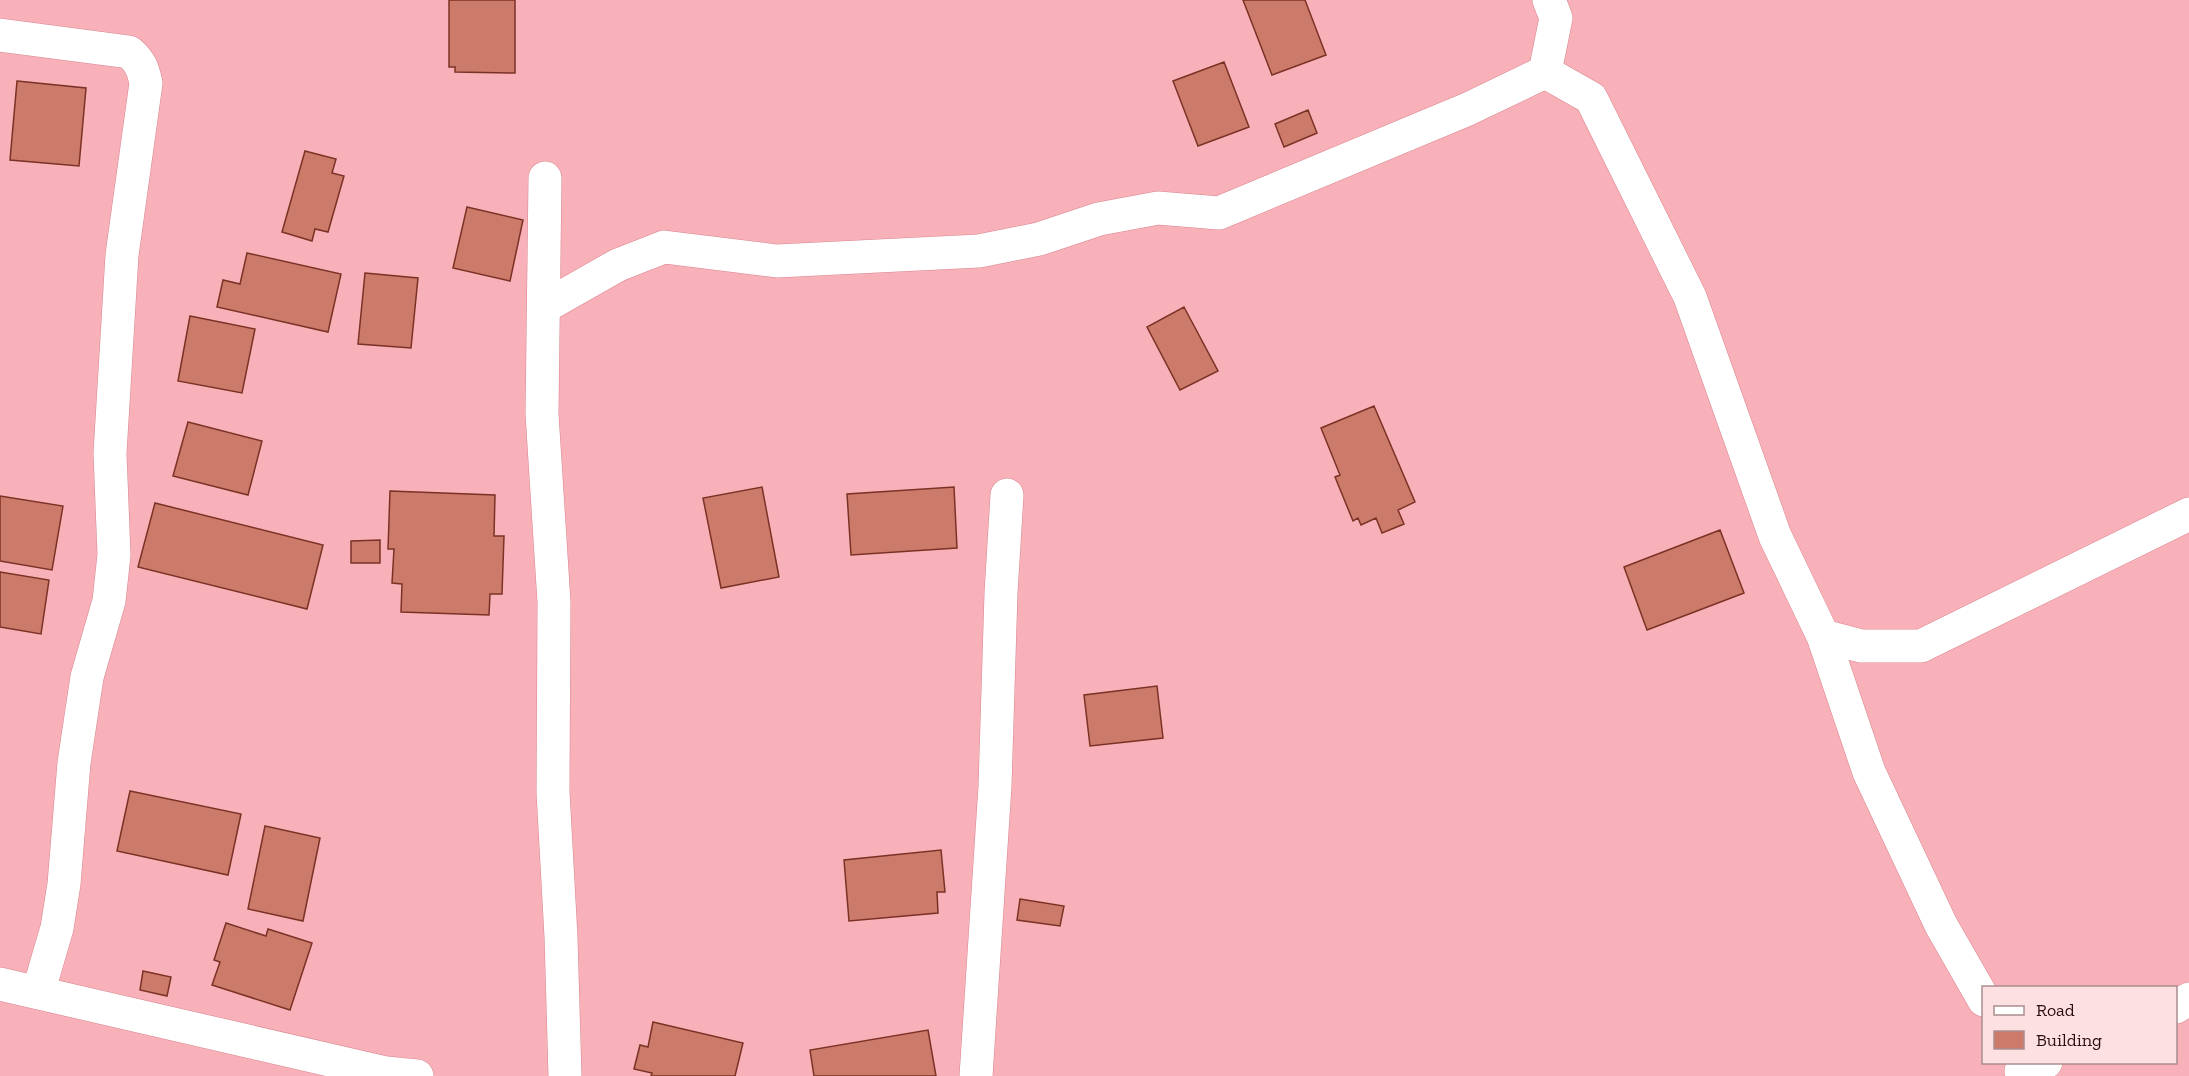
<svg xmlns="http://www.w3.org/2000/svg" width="2189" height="1076" viewBox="0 0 2189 1076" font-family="'Zilla Slab',serif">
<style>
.building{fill:#cc7b6a;stroke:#7b3225;stroke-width:1.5}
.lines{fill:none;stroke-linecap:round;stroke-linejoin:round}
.street-casing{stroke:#d8848e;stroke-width:34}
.street{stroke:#fff;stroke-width:33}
</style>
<rect width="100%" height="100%" fill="#f9b1b9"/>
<path class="building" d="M449,0H515V73L455,72V67H449Z
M1243,0H1305L1326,55L1272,75Z
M1224,62L1249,127L1198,146L1173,81Z
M17,81L86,88L79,166L10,160Z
M1308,110L1317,133L1284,147L1275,124Z
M305,151L336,159L332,173L344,176L328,232L315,229L312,241L282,232Z
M467,207L523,220L510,281L453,268Z
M247,253L341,274L328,332L217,307L223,280L240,284Z
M365,273L418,278L411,348L358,344Z
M1184,307L1218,371L1180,390L1147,327Z
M190,316L255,329L242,393L178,381Z
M1374,406L1415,502L1398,510L1404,524L1382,533L1376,518L1361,525L1358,518L1353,521L1335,477L1340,475L1321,428Z
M188,422L262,441L248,495L173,476Z
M762,487L779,577L721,588L703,498Z
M954,487L957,548L851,555L847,494Z
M390,491L495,495L494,536H504L502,594H490L489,615L401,612L402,584L392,583L394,549H388Z
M0,496L63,506L52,570L0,561Z
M155,503L323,545L307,609L138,567Z
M1720,530L1744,593L1647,630L1624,567Z
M380,540V563H351V541Z
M0,572L49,580L41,634L0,627Z
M1157,686L1163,738L1090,746L1084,695Z
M130,791L241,814L228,875L117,851Z
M265,826L320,838L303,921L248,909Z
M941,850L945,892H937L938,913L849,921L844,860Z
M1020,899L1064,906L1060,926L1017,920Z
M226,923L266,936L268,929L312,943L290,1010L212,985L220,962L214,960Z
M143,971L171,977L167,996L140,990Z
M653,1022L743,1043L735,1076H651L652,1073L634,1069L640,1045L648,1047Z
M928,1030L936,1076H814L810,1050Z"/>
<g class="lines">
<defs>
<path id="street" d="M0,35L129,52C140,61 143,69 146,83L122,255L110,453L114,555L109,601L87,677L74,763L64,884L57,928L38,993
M1545,72L1591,98L1690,297L1775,536L1823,636L1869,772L1941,925L1984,1000
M545,178L542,414L554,602L553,792L561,937L565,1076
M544,307L618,265L664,247L777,261L979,251L1039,239L1099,219L1158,208L1219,213L1468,109L1545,72L1556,18L1549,0
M1823,636L1861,646H1921L2189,514
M0,984L386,1073L417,1076
M2176,1007L2189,999
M2021,1071L2046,1062
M976,1076L995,786L1001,593L1007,495"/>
</defs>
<use href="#street" class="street-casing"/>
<use href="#street" class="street"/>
</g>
<rect x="1982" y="986" width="195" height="78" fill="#fce0e2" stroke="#a98c8f" stroke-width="1.5"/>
<rect x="1994" y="1006" width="30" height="9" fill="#ffffff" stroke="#a98c8f" stroke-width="1.5"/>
<text x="2036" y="1016" font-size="18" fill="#2d0d12">Road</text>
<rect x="1994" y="1031" width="30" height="18" fill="#cc7b6a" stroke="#a98c8f" stroke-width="1.5"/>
<text x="2036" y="1046" font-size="18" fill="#2d0d12">Building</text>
</svg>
